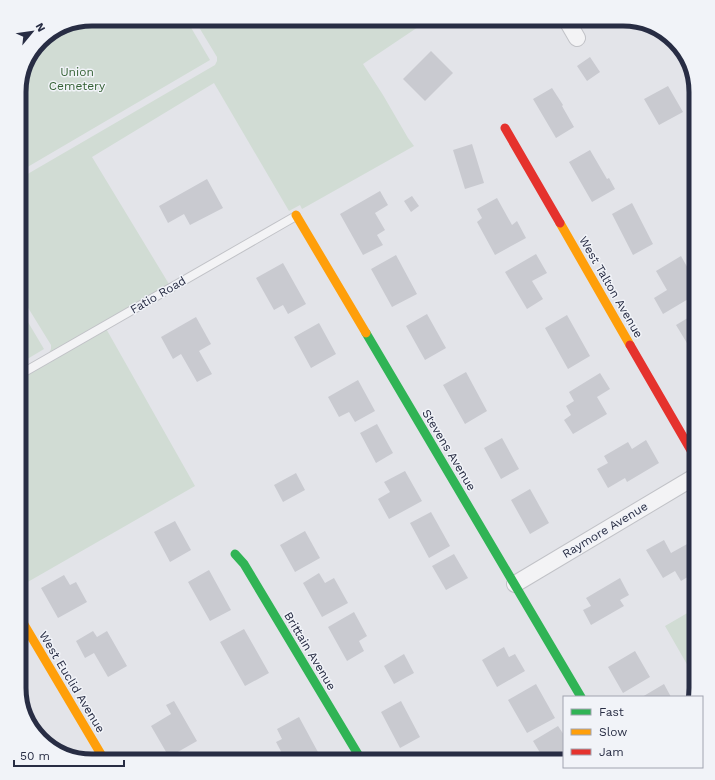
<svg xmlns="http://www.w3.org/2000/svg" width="715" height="780" viewBox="0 0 715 780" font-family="'Work Sans',sans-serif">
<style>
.green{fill:#d1dcd4}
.building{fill:#c9cad0}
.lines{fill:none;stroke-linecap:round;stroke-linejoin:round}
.lane-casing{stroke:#c1c2c7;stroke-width:10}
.street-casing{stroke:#c1c2c7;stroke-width:18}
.lane{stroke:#f3f3f5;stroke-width:8}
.street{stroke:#f3f3f5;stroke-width:16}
.fast{stroke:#30b455;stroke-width:9}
.slow{stroke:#ff9f0a;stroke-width:9}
.jam{stroke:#e5322d;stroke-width:9}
.labels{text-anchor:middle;stroke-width:3;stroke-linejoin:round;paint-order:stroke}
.park-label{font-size:12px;fill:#346134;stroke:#f1f3f8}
.street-label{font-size:12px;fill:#282d44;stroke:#f1f3f8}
.rim{fill:none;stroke:#282d44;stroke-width:5}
</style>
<rect width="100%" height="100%" fill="#e3e4e9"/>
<path class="green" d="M92,19H186L210,60L19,172V87L26,60L44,37Z
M194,19H430L363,64L383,95L408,138L414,146L302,209L300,205L289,211L214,83L92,157L172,289L104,325L195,486L19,587V371L49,353L51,349V345L19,293V179L215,65L217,61V57Z
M19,307L44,349L19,364Z
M696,608V680L665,626Z"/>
<path class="building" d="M431,51L453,73L425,101L403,79Z
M590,57L600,72L587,81L577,66Z
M668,86L683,112L659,125L644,99Z
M552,88L563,105L562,106L574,127L556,138L533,99Z
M472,144L484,183L465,189L453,150Z
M590,150L607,179L609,178L615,189L592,202L569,162Z
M207,179L223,208L190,225L184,214L168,223L159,206Z
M380,191L388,205L375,213L385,230L377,235L383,245L363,255L340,214Z
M412,196L419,206L411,212L404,201Z
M497,198L512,225L517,221L526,238L495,255L477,222L482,218L477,209Z
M632,203L653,244L633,255L612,214Z
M536,254L547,273L532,281L543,299L527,309L505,272Z
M396,255L417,294L392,307L371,269Z
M681,256L695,281L689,285L695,295L663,314L654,298L667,290L656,271Z
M283,263L306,304L288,314L283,305L274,310L256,278Z
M696,313V369L688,356L693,353L676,325Z
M427,314L446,348L425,360L406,326Z
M567,315L590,356L568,369L545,328Z
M196,317L211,344L199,351L212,374L197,382L181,354L173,359L161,337Z
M319,323L336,354L311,368L294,337Z
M466,372L487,411L465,424L443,385Z
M600,373L610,389L597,397L607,414L573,434L564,420L571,415L566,406L574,401L569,392Z
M358,380L375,411L355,422L349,412L339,417L328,397Z
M377,424L393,453L376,463L360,433Z
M502,438L519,469L501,479L484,448Z
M646,440L659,463L627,482L625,478L608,488L597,469L608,463L604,456L628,442L632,449Z
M405,471L422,501L389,519L378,499L390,492L384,482Z
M296,473L305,490L283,502L274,485Z
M530,489L549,523L530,534L511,500Z
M431,512L450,546L429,558L410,523Z
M175,521L191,550L170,562L154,532Z
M305,531L320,558L295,572L280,545Z
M664,540L671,553L689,543L696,556V572L681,581L675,571L663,578L646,550Z
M454,554L468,578L446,590L432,566Z
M209,570L231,610L210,621L188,582Z
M319,573L325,583L334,578L348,603L322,617L303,583Z
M64,575L70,585L76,582L87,602L58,618L41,588Z
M620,578L629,595L620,600L624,606L591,625L583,610L591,606L586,598Z
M354,612L367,636L359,641L364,651L347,661L328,627Z
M244,629L269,673L245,686L220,642Z
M93,631L97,637L107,631L127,666L108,677L94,653L85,658L76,641Z
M504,647L509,657L515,654L525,671L497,687L482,660Z
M635,651L650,677L623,693L608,667Z
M404,654L414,673L394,684L384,666Z
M536,684L555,718L527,733L508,700Z
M664,684L671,697H642Z
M174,701L197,741L169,757L151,726L171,714L166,705Z
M401,701L420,737L400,748L381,712Z
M299,717L319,754L307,761H297L292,752L284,757L276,742L282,739L277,729Z
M558,726L564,735V761H545L533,741Z"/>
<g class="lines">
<defs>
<path id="lane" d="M19,375L296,216"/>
<path id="street" d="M566,19L577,38
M515,584L696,476"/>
</defs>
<use href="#lane" class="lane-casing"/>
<use href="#street" class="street-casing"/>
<use href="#lane" class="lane"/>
<use href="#street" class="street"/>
<path class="fast" d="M366,333L581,697
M235,554L244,564L362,761"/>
<path class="slow" d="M296,215L366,333
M560,223L630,345
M19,616L105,761"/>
<path class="jam" d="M505,128L560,223
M630,345L696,459"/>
</g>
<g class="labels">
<g class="park-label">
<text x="77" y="76">Union<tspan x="77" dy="14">Cemetery</tspan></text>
</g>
<g class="street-label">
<text transform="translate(611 287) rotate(60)" y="4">West Talton Avenue</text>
<text transform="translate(158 295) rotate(-30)" y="4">Fatio Road</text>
<text transform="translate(449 450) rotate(59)" y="4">Stevens Avenue</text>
<text transform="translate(605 530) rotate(-31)" y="4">Raymore Avenue</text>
<text transform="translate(310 651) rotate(59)" y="4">Brittain Avenue</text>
<text transform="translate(72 682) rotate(59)" y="4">West Euclid Avenue</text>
</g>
</g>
<path d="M0 0H715V780H0ZM92 26H623A66 66 0 0 1 689 92V688A66 66 0 0 1 623 754H92A66 66 0 0 1 26 688V92A66 66 0 0 1 92 26Z" fill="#f1f3f8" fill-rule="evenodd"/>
<path class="rim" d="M92 26H623A66 66 0 0 1 689 92V688A66 66 0 0 1 623 754H92A66 66 0 0 1 26 688V92A66 66 0 0 1 92 26Z"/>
<rect x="563" y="696" width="140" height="72" fill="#f1f3f8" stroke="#a1a4b0"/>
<rect x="571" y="709" width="20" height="6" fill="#30b455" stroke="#a1a4b0"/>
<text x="599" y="716" font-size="12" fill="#282d44">Fast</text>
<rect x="571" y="729" width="20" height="6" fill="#ff9f0a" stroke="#a1a4b0"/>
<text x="599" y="736" font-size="12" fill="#282d44">Slow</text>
<rect x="571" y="749" width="20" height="6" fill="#e5322d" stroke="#a1a4b0"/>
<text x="599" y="756" font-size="12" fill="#282d44">Jam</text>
<g transform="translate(32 32) rotate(61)" stroke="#f1f3f8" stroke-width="3" paint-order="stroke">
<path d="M0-3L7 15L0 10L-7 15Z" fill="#282d44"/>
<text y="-6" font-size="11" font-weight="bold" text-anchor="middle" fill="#282d44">N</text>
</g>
<path d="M14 760v6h110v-6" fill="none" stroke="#282d44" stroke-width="2"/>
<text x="20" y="760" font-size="12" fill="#282d44" stroke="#f1f3f8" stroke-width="3" paint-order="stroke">50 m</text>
</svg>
